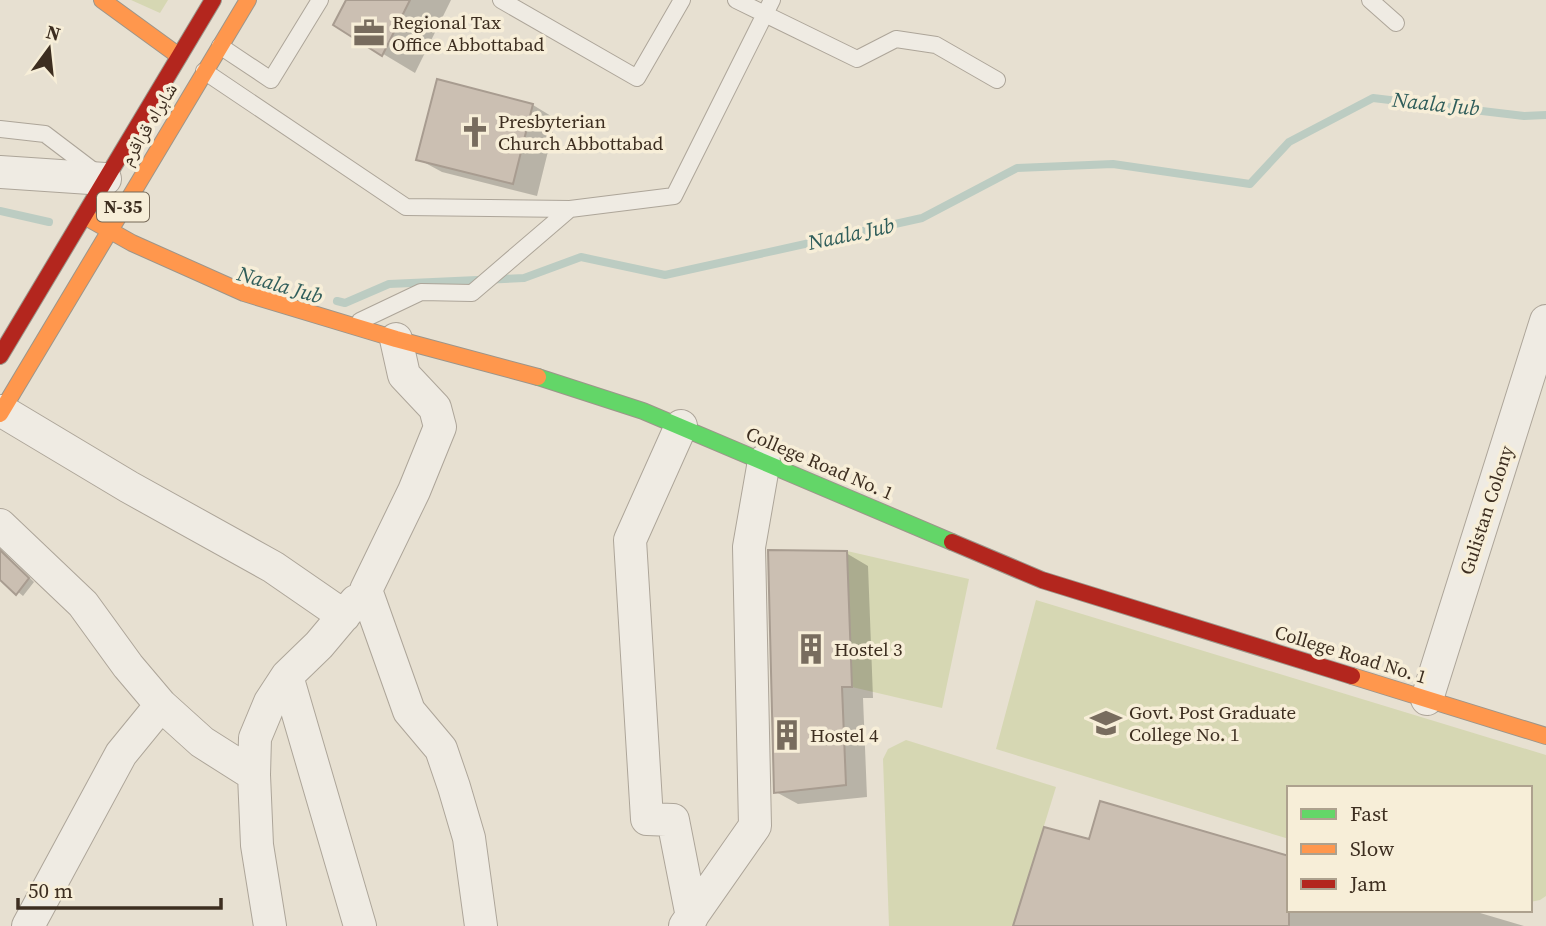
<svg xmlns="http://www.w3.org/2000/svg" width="1546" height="926" viewBox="0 0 1546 926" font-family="'Source Serif 4','Noto Naskh Arabic',serif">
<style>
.green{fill:#d6d7b3}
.shadow{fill:#0003}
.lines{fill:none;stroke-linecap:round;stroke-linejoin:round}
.stream{stroke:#bcccc2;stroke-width:8}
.building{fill:#cbbfb2;stroke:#a89c90;stroke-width:2}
.lane-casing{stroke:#ada599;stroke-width:18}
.street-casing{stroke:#ada599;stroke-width:34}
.fast-casing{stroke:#9c958a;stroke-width:18}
.slow-casing{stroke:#9c958a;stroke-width:18}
.jam-casing{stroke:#9c958a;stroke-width:18}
.lane{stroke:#efebe3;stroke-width:16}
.street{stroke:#efebe3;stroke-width:32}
.fast{stroke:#63d668;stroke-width:16}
.slow{stroke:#ff974d;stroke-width:16}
.jam{stroke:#b3261e;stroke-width:16}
.labels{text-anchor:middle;stroke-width:7;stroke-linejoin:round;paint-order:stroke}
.shield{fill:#f7eed8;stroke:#756857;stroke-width:2}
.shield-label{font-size:18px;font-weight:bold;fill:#3d2e20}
.poi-label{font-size:19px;fill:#3d2e20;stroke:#f7eed8;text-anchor:start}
.street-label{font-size:19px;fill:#3d2e20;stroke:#f7eed8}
.water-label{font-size:21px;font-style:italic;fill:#2f5d5a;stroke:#f7eed8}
</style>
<rect width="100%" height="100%" fill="#e7e0d1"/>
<path class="green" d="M131,0H168L160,13Z
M847,551L969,579L942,708L852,687Z
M1036,600L1546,755V896L1540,900L1530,902V788H1289V839L996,749Z
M906,740L1056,787L1013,926H889L883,759L888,749Z"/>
<path class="shadow" d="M348,0H451L415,73L335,25Z
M438,81L533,105L556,119L537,196L442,172L418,159Z
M0,549L34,582L23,596L0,577Z
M846,553L868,566L873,698H863L867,797L798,804L776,792Z
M1289,910H1470L1524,926H1014Z"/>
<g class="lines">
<path class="stream" d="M0,211L49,222
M337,301L345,303L389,284L524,278L581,257L665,275L922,218L1017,168L1113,164L1250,184L1289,142L1373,98L1524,116L1546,115"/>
</g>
<path class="building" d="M346,0H410L382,56L333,25Z
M437,79L533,104L513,184L416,160Z
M0,550L29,578L16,595L0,580Z
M768,550L847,551L852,687H842L846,785L774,793Z
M1100,801L1289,856V926H1013L1044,827L1089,839Z"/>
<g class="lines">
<defs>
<path id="lane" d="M501,0L637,78L682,0
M736,0L857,59L896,39L936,45L997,80
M1370,0L1396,23
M220,46L271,80L320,0
M204,71L406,207L570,209
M0,129L45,134L99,175
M360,321L421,292L472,293L570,209L674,196L772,0"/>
<path id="street" d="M0,172L105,179
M396,339L404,375L435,408L440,427L414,491L366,590L409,711L441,749L454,787L469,838L481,926
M2,411L129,487L273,567L344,616
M681,426L630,540L647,819L673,820L692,917
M0,525L83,604L128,666L161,705L202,742L254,775
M287,676L360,926
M1427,699L1546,321
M28,926L121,754L161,705
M270,926L257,845L254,775L255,738L270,702L287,676L319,645L356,601
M685,926L755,826L749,547L764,461"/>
<path id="fast" d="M538,377L643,411L952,542"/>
<path id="slow" d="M102,0L179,56
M84,216L132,243L244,293L396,339L538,377
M0,414L248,0
M1352,676L1546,736"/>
<path id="jam" d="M0,356L213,0
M952,542L1042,580L1352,676"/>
</defs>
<use href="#lane" class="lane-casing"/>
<use href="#street" class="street-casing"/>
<use href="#fast" class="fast-casing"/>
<use href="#slow" class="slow-casing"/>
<use href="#jam" class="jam-casing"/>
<use href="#lane" class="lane"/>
<use href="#street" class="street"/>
<use href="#fast" class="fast"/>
<use href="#slow" class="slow"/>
<use href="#jam" class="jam"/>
</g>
<defs>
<symbol id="office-bare" viewBox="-9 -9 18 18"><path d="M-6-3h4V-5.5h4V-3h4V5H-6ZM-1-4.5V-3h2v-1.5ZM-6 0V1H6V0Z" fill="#786c5e" stroke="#f7eed8" stroke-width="2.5" paint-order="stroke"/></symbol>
<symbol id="church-bare" viewBox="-9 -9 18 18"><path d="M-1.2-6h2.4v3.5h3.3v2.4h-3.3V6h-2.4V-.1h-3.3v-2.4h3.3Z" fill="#786c5e" stroke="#f7eed8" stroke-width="2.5" paint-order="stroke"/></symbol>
<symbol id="building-bare" viewBox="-9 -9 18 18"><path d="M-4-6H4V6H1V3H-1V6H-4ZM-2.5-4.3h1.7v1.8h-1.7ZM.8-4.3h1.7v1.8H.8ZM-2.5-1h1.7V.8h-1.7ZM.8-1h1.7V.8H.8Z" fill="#786c5e" stroke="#f7eed8" stroke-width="2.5" paint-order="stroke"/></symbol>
<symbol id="university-bare" viewBox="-9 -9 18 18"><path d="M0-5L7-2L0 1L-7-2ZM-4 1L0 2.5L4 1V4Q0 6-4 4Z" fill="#786c5e" stroke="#f7eed8" stroke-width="2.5" paint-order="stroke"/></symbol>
</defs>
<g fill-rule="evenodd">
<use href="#office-bare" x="347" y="11" width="44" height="44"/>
<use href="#church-bare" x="453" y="110" width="44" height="44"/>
<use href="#building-bare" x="789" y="627" width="44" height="44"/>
<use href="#university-bare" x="1084" y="701" width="44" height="44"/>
<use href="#building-bare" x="765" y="713" width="44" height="44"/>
</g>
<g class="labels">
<rect class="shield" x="97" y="192.5" width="52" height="29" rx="5"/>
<g class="shield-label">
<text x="123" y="213">N-35</text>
</g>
<g class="poi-label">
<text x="392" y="29">Regional Tax<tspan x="392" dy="22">Office Abbottabad</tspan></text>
<text x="498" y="128">Presbyterian<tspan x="498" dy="22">Church Abbottabad</tspan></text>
<text x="834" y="656">Hostel 3</text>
<text x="1129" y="719">Govt. Post Graduate<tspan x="1129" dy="22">College No. 1</tspan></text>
<text x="810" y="742">Hostel 4</text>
</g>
<g class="street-label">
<text transform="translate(148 124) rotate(-59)" y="7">شاہراہ قراقرم</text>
<text transform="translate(820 463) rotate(23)" y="7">College Road No. 1</text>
<text transform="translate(1486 510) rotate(-72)" y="7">Gulistan Colony</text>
<text transform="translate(1351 654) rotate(17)" y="7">College Road No. 1</text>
</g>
<g class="water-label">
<text transform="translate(1436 104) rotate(6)" y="7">Naala Jub</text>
<text transform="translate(851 234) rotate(-12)" y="7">Naala Jub</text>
<text transform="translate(280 285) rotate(16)" y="7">Naala Jub</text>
</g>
</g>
<rect x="1287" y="786" width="245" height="126" fill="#f7eed8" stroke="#ada18e" stroke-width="2"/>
<rect x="1301" y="809" width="35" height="10" fill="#63d668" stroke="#ada18e" stroke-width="2"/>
<text x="1350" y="821" font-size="21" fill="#3d2e20">Fast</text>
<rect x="1301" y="844" width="35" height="10" fill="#ff974d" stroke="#ada18e" stroke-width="2"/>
<text x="1350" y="856" font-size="21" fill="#3d2e20">Slow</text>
<rect x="1301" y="879" width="35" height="10" fill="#b3261e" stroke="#ada18e" stroke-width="2"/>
<text x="1350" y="891" font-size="21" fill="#3d2e20">Jam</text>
<g transform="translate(49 49) rotate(15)" stroke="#f7eed8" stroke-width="5" paint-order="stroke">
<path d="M0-5L12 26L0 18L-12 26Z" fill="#3d2e20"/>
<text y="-10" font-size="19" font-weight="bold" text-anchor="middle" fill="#3d2e20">N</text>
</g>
<path d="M18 898v10h203v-10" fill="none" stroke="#3d2e20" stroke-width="3.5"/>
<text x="28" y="898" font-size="21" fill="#3d2e20" stroke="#f7eed8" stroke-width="5" paint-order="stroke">50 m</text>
</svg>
